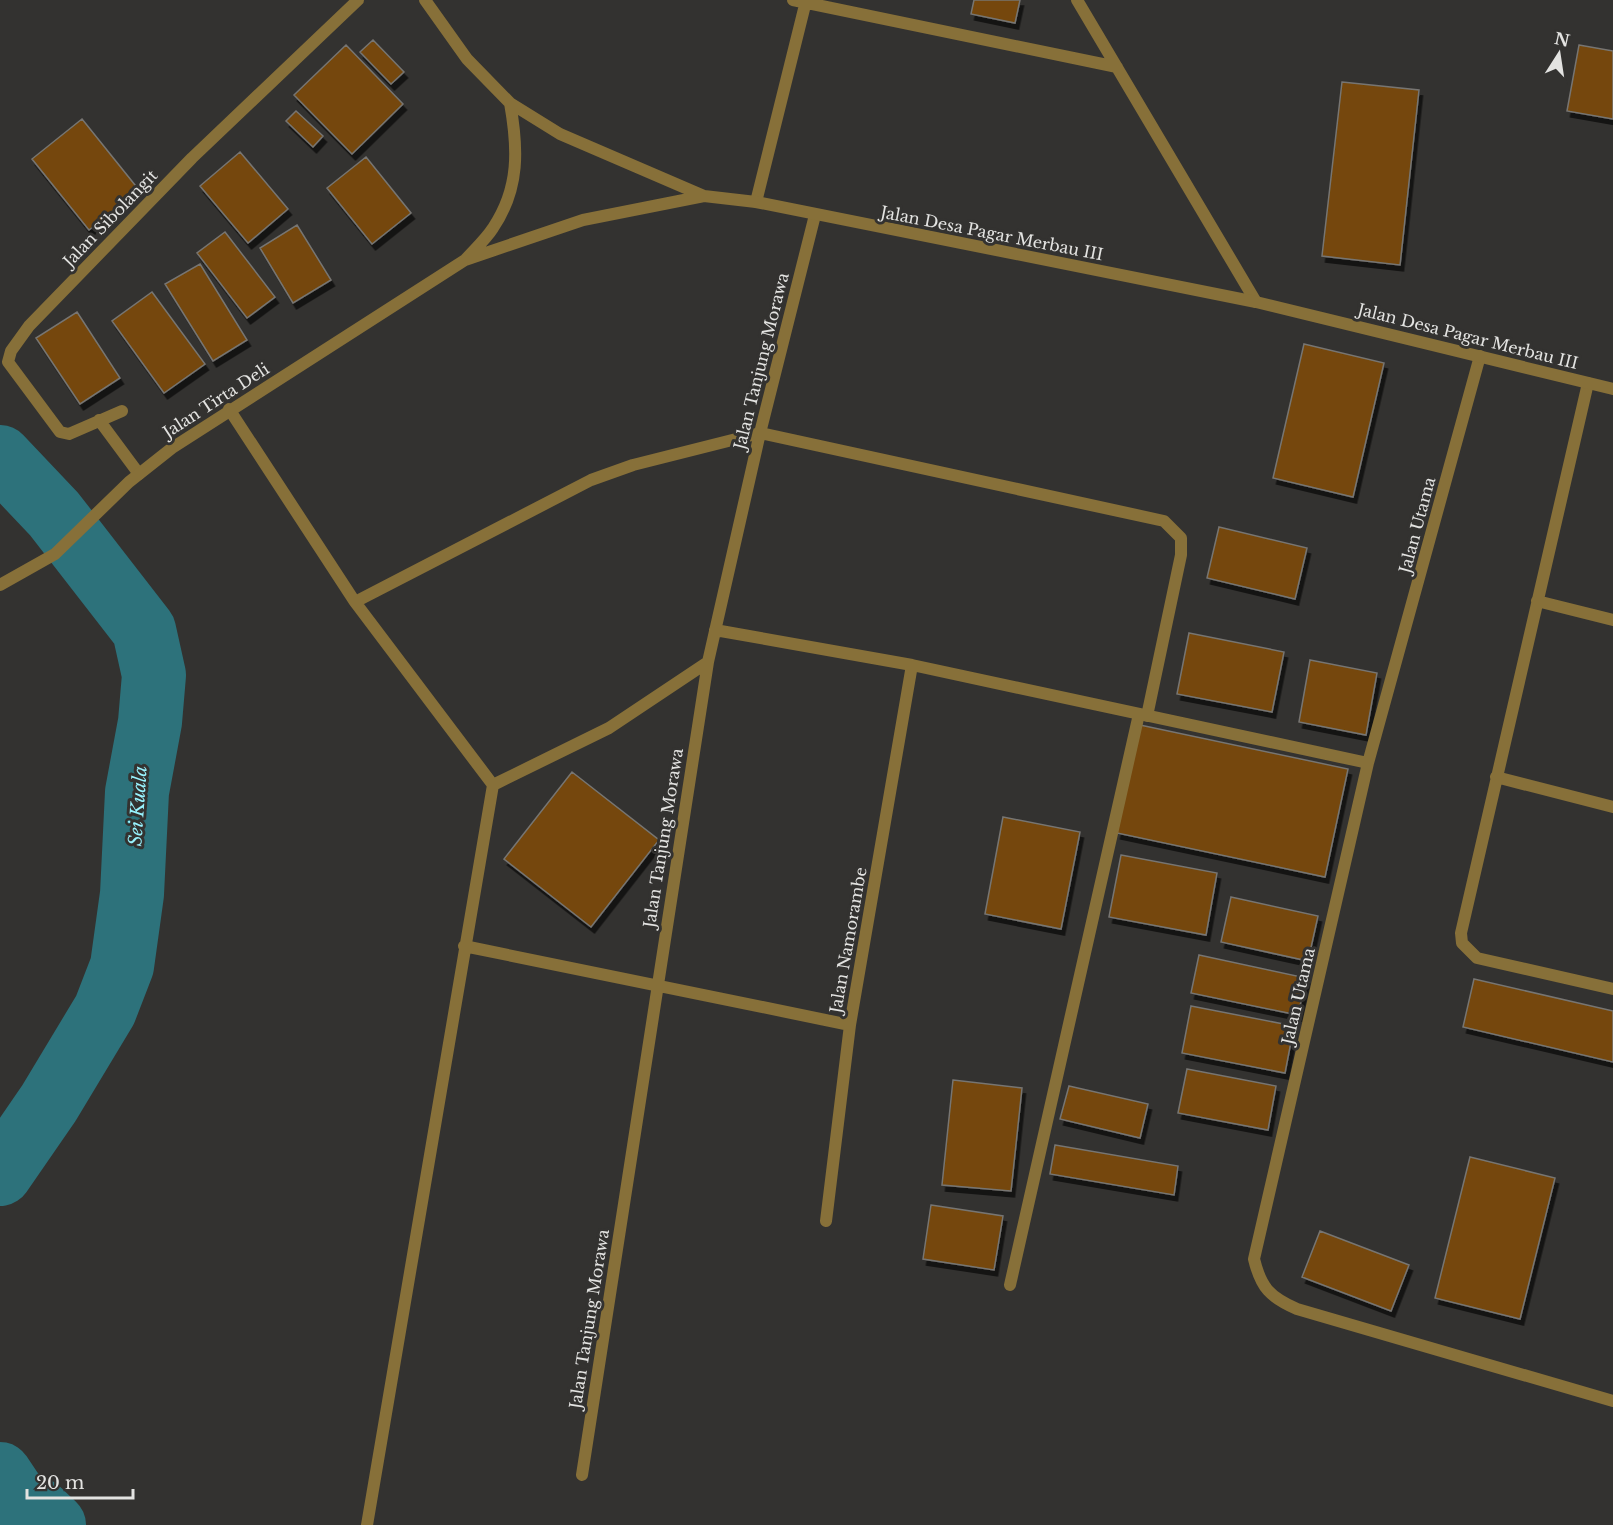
<svg xmlns="http://www.w3.org/2000/svg" width="1613" height="1525" viewBox="0 0 1613 1525" font-family="'Libre Baskerville',serif">
<style>
.lines{fill:none;stroke-linecap:round;stroke-linejoin:round}
.river{stroke:#2d727b;stroke-width:64}
.building{fill:#744707;stroke:#777572;stroke-width:1.5;filter:url(#shadow)}
.minor{stroke:#877039;stroke-width:12}
.tertiary{stroke:#877039;stroke-width:12}
.labels{text-anchor:middle;stroke-width:6;stroke-linejoin:round;paint-order:stroke}
.street-label{font-size:16px;fill:#e3e3e1;stroke:#333230}
.water-label{font-size:18px;font-style:italic;fill:#98f3fe;stroke:#333230}
</style>
<defs>
<filter id="shadow"><feDropShadow dx="3.5" dy="6" stdDeviation="0" flood-color="#0009"/></filter>
</defs>
<rect width="100%" height="100%" fill="#333230"/>
<g class="lines">
<path class="river" d="M0,457L54,514L144,630L154,675L150,722L137,792L132,894L122,966L105,1010L49,1103L0,1174
M0,1474L16,1498L37,1509L54,1525"/>
</g>
<path class="building" d="M974,0H1020L1015,23L971,14Z
M373,40L404,72L391,84L360,52Z
M346,45L403,104L352,154L294,95Z
M1579,45L1613,51V119L1567,111Z
M1342,82L1419,90L1400,265L1322,256Z
M296,111L323,136L313,147L286,121Z
M82,119L139,190L89,230L32,159Z
M240,152L288,209L248,243L200,186Z
M366,157L411,213L372,244L327,188Z
M297,225L331,280L293,303L260,248Z
M225,232L275,297L247,318L197,253Z
M200,264L247,340L213,361L165,284Z
M152,292L205,364L164,393L112,321Z
M77,312L120,378L80,404L36,338Z
M1304,344L1384,363L1353,497L1273,478Z
M1219,527L1307,548L1295,599L1207,578Z
M1189,633L1284,652L1272,712L1177,694Z
M1310,660L1377,673L1366,735L1299,722Z
M1140,725L1348,769L1325,877L1117,833Z
M572,772L659,840L591,927L504,859Z
M1003,817L1080,832L1061,929L985,914Z
M1121,855L1217,873L1206,935L1109,917Z
M1231,897L1318,916L1308,961L1221,942Z
M1199,955L1306,978L1298,1015L1191,993Z
M1474,979L1613,1011V1062L1463,1027Z
M1191,1006L1294,1026L1285,1073L1182,1053Z
M1187,1069L1276,1086L1268,1130L1178,1113Z
M953,1080L1022,1088L1011,1191L942,1185Z
M1069,1086L1148,1104L1140,1138L1060,1119Z
M1055,1145L1178,1166L1174,1195L1050,1174Z
M1470,1157L1555,1178L1520,1319L1435,1298Z
M931,1205L1003,1216L994,1270L923,1259Z
M1320,1231L1409,1265L1391,1311L1302,1277Z"/>
<g class="lines">
<path class="minor" d="M793,0L1117,67
M1077,0L1256,302
M756,202L805,5
M1480,356L1368,763L1254,1259C1261,1288 1270,1297 1297,1309L1613,1401
M1588,383L1461,933L1462,943L1477,958L1613,989
M229,409L355,602L493,785L367,1525
M122,411L69,434L60,432L8,362L11,351L29,326L192,158L358,0
M99,420L139,474
M1537,601L1613,620
M355,602L591,480L633,465L760,433L1164,521L1181,538V555L1147,716
M715,630L912,665L1368,763
M1496,777L1613,807
M493,785L609,728L708,662
M464,946L850,1025
M826,1221L850,1025L912,665
M1010,1285L1139,714
M582,1475L708,662L760,433L815,215"/>
<path class="tertiary" d="M425,0L467,59L510,103L560,134L704,196L756,202L1256,302L1613,389
M466,259C475,249 486,239 493,228C520,188 518,148 510,103
M0,585L55,554L129,482L172,448L465,260L583,220L704,196"/>
</g>
<g class="labels">
<g class="street-label">
<text transform="translate(110 218) rotate(-46)" y="6">Jalan Sibolangit</text>
<text transform="translate(992 233) rotate(11)" y="6">Jalan Desa Pagar Merbau III</text>
<text transform="translate(1468 336) rotate(14)" y="6">Jalan Desa Pagar Merbau III</text>
<text transform="translate(761 361) rotate(-76)" y="6">Jalan Tanjung Morawa</text>
<text transform="translate(216 400) rotate(-33)" y="6">Jalan Tirta Deli</text>
<text transform="translate(1417 525) rotate(-75)" y="6">Jalan Utama</text>
<text transform="translate(663 838) rotate(-81)" y="6">Jalan Tanjung Morawa</text>
<text transform="translate(848 940) rotate(-80)" y="6">Jalan Namorambe</text>
<text transform="translate(1298 996) rotate(-77)" y="6">Jalan Utama</text>
<text transform="translate(589 1319) rotate(-81)" y="6">Jalan Tanjung Morawa</text>
</g>
<g class="water-label">
<text transform="translate(138 806) rotate(-86)" y="6">Sei Kuala</text>
</g>
</g>
<g transform="translate(1559 54) rotate(12)" stroke="#333230" stroke-width="4.5" paint-order="stroke">
<path d="M0-4.5L10 22L0 15L-10 22Z" fill="#e3e3e1"/>
<text y="-9" font-size="16" font-weight="bold" text-anchor="middle" fill="#e3e3e1">N</text>
</g>
<path d="M27 1489v9h106v-9" fill="none" stroke="#e3e3e1" stroke-width="3"/>
<text x="36" y="1489" font-size="18" fill="#e3e3e1" stroke="#333230" stroke-width="4.5" paint-order="stroke">20 m</text>
</svg>
